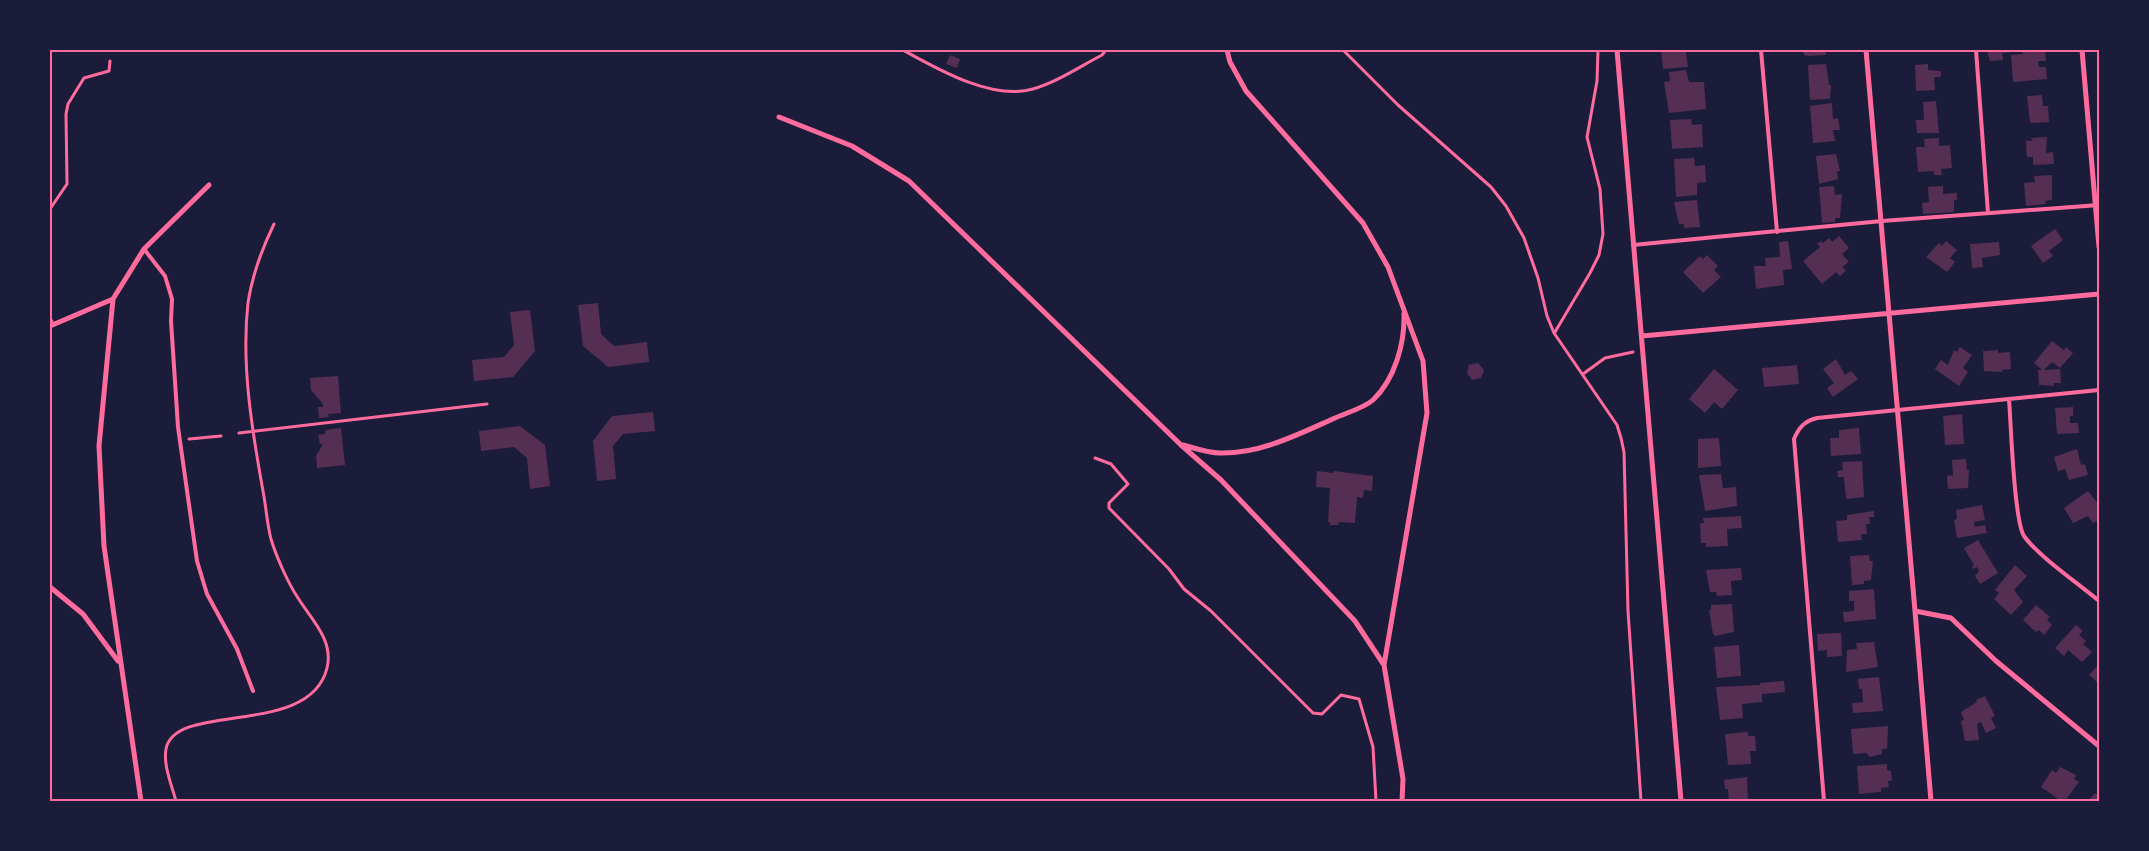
<svg xmlns="http://www.w3.org/2000/svg" width="2149" height="851" viewBox="0 0 2149 851" font-family="Manrope,sans-serif">
<style>
.building{fill:#542f53}
.lines{fill:none;stroke-linecap:round;stroke-linejoin:round}
.path{stroke:#ff6b9d;stroke-width:3}
.service{stroke:#ff6b9d;stroke-width:4}
.minor{stroke:#ff6b9d;stroke-width:5}
.neatline{fill:none;stroke:#ff6b9d;stroke-width:2}
</style>
<rect width="100%" height="100%" fill="#1b1b3a"/>
<path class="building" d="M1661,50H1696V51L1686,52L1688,67L1663,69Z
M1803,50H1826V55L1808,56L1804,55Z
M1987,50H2023V51L2002,53L2003,60L1990,61Z
M2023,50H2045L2046,61H2038L2039,67H2046L2047,79L2013,82L2011,55L2023,54Z
M950,55L960,59L957,68L946,64Z
M1826,64L1829,85H1831L1830,99L1810,100L1808,65Z
M1928,64V70L1941,71V77H1934L1935,90L1916,91L1915,65Z
M1686,70L1689,82H1704L1706,109L1669,113L1664,82L1670,81L1669,72Z
M2042,95L2043,106H2048L2049,122L2030,123L2027,96Z
M1936,101L1939,133H1917L1916,120H1924L1923,102Z
M1832,103L1833,119L1838,118L1840,130H1833L1835,141L1813,143L1810,106Z
M1691,119L1692,125L1702,124L1703,147L1672,149L1670,120Z
M2047,137L2046,153L2053,152L2054,164L2033,165V157H2027L2026,141H2032L2031,138Z
M1939,138V146L1950,145L1952,168L1941,169L1942,175H1934V171L1918,172L1916,147H1925L1924,139Z
M1836,154L1840,171H1837L1838,179L1819,184L1816,156Z
M1694,158L1695,166L1705,165L1706,182L1697,183V195L1676,197L1674,159Z
M2052,175V200L2045,201L2046,204L2026,206L2024,183L2035,182L2034,176Z
M1834,186L1835,195L1842,194L1840,218H1835V222L1822,223L1819,187Z
M1943,186V194L1957,193V200H1954V212L1923,214L1922,203L1929,202L1928,187Z
M1697,200L1700,227L1684,228V224H1679L1674,202Z
M2055,229L2063,240L2049,251L2053,256L2043,263L2031,246Z
M1839,236L1849,248L1842,254L1849,262L1842,267L1846,271L1840,276L1836,272L1822,284L1803,261L1820,247L1817,244L1821,241L1823,243L1829,238L1832,242Z
M1788,241L1792,269L1783,270L1784,285L1756,289L1754,266H1766L1765,258L1780,257L1779,242Z
M1946,241L1957,250L1950,258L1955,262L1947,272L1926,257L1939,243L1942,246Z
M1999,242L2000,255L1982,258L1983,267L1972,268L1970,244Z
M1707,255L1718,266L1714,270L1721,277L1703,293L1683,272L1700,256L1703,259Z
M598,303L601,334L614,346L647,342L649,362L608,367L583,346L578,305Z
M530,310L535,351L513,377L474,381L472,360L504,357L514,345L510,312Z
M2052,341L2064,350L2066,347L2073,353L2060,368L2052,362L2044,370L2060,369L2061,383H2054V386L2039,385L2038,370H2042L2034,363Z
M1960,347L1972,355L1963,368L1968,372L1959,386L1935,369L1941,360L1948,365L1954,350L1957,352Z
M1998,350V353L2010,352L2011,369L2002,370V372L1984,371L1983,351Z
M1836,359L1845,375L1851,371L1858,379L1833,397L1827,388L1834,383L1823,369Z
M1478,363L1484,370L1481,378L1472,380L1467,373L1469,365Z
M1797,365L1799,384L1764,387L1762,368Z
M1714,369L1738,390L1722,409L1714,402L1705,413L1689,399Z
M338,376L341,413L328,414L329,417L319,418L318,407H323V404L311,390L310,378Z
M2073,407V416H2070V423H2078L2079,433L2057,434L2055,408Z
M653,412L655,431L623,434L613,446L616,479L597,481L593,441L612,416Z
M1962,414L1964,444L1945,445L1943,416Z
M520,426L545,445L550,486L530,489L527,458L514,447L481,451L479,431Z
M341,428L345,465L317,468L316,456L323,444H320L318,435L325,434V430Z
M1859,428L1861,454L1831,456L1830,438H1839V430Z
M1719,438L1721,466L1698,468V439Z
M2077,449L2081,465L2085,464L2088,475L2069,480L2065,469L2058,471L2054,457Z
M1966,459L1967,470H1969L1968,488L1948,489L1947,476L1953,475L1952,460Z
M1862,461L1864,497L1846,499L1844,477H1838L1837,471L1843,470L1842,462Z
M1317,471L1333,473L1334,471L1373,476L1372,491L1364,490L1363,498L1357,497L1355,523L1339,522L1338,525H1330V522H1328L1330,488L1316,487Z
M1721,474L1723,488L1736,487L1737,506L1705,511L1699,475Z
M2088,491L2099,505V520L2093,523L2088,516L2073,523L2064,508Z
M1982,505L1985,520L1974,522L1975,527L1985,525L1987,533L1957,538L1954,520L1957,519L1956,510Z
M1874,511V517H1869L1870,524H1866L1867,534H1861L1862,540L1838,542L1836,521L1847,520V515Z
M1741,516L1742,528L1727,529L1728,546L1706,547V543H1701L1700,523H1704L1703,518Z
M1978,540L1998,573L1980,584L1975,576L1979,571L1977,567L1973,569L1972,566L1974,565L1964,548Z
M1869,555L1870,561H1873L1871,580L1864,581V584L1852,585L1850,556Z
M2015,565L2027,576L2014,590L2023,602L2011,615L1994,599L1999,593L1995,590Z
M1741,568L1742,580L1731,581L1732,595L1717,596L1716,592H1710L1706,570Z
M1874,589L1876,619L1844,622L1843,612L1854,611V601H1849V591Z
M1732,604L1734,632L1715,636L1713,634L1709,610H1711V605Z
M2036,605L2050,617L2047,620L2052,625L2044,635L2039,630L2036,632L2023,620Z
M2076,625L2083,631L2079,635L2086,641L2083,644L2092,652L2082,662L2068,650L2064,656L2055,648Z
M1841,633L1842,656L1827,657V650L1818,651L1817,634Z
M1874,642L1878,667L1846,672L1847,650L1857,649L1856,643Z
M1739,645L1741,676L1717,678L1714,647Z
M2099,664V681L2098,683L2089,675Z
M1879,677L1883,711L1853,713L1852,703L1863,702L1862,689H1859L1858,679Z
M1784,681L1785,692L1762,694V702L1742,704L1743,718L1720,720L1716,687L1760,685V683Z
M1985,696L1995,716L1991,718L1996,728L1986,733L1981,722L1977,724L1979,740L1965,741L1961,721L1964,720L1961,712L1977,702L1976,700Z
M1888,726L1887,749H1882V754L1870,757L1866,753L1853,754L1851,729Z
M1748,732V736H1755L1756,751H1750L1751,764L1728,765L1725,734Z
M1887,764V770L1891,771L1892,781H1888L1889,787L1881,788V792L1859,794L1857,766Z
M2060,767L2076,775L2074,779L2079,782L2065,801H2061L2041,787L2052,770L2056,773Z
M1747,777L1748,801H1729L1728,789H1725L1724,780Z
M2095,793L2099,796V801H2088Z"/>
<g class="lines">
<path class="path" d="M903,50C937,69 993,101 1033,89C1057,82 1079,67 1102,55L1106,50
M1343,50L1398,105L1491,187L1506,206L1524,238L1538,278L1547,316L1554,333L1617,425L1621,438L1624,452L1628,611L1641,801
M50,209L67,184L66,114L68,104L84,78L109,71L110,61
M1555,332L1590,273L1599,255L1603,234L1600,189L1587,137L1597,81L1598,50
M1583,374L1605,358L1633,352
M239,433L487,404
M189,439L221,436
M1095,458L1111,464L1128,484L1109,503V508L1169,569L1184,589L1211,611L1313,713L1322,714L1341,695L1359,699L1373,747L1376,801
M176,801C172,786 163,765 166,749C175,701 310,738 327,668C334,640 311,619 298,598C288,583 276,556 271,539C267,524 266,506 263,491C252,430 241,364 248,303C252,275 262,249 274,224"/>
<path class="service" d="M1761,50L1777,232
M1976,50L1988,213
M1633,245L1882,221L2099,205
M144,249L165,276L172,299L171,321L178,427L197,561L207,594L237,649L253,691
M50,319L53,325
M2009,399C2011,424 2014,520 2024,536C2038,556 2079,584 2099,601
M1824,801L1794,439C1799,427 1805,421 1817,418L2099,390"/>
<path class="minor" d="M1227,50L1230,62L1246,91L1363,223L1388,267L1423,361L1427,413L1384,665
M1617,50L1681,801
M1866,50L1915,611L1951,618L1996,661L2099,746
M2082,50L2099,247
M779,117L852,146L909,181L1181,445L1221,480L1355,621L1384,665L1403,779L1402,801
M50,326L113,299
M1642,336L2099,294
M1183,445C1194,448 1208,453 1220,453C1260,454 1299,434 1335,418C1346,413 1364,408 1373,400C1395,379 1405,343 1404,313
M50,587L83,614L118,661
M1915,611L1931,801
M141,801L104,546L99,446L113,299L144,249L209,185"/>
</g>
<rect width="2149" height="851" fill="none" stroke="#1b1b3a" stroke-width="102"/>
<rect x="51" y="51" width="2047" height="749" class="neatline"/>
</svg>
